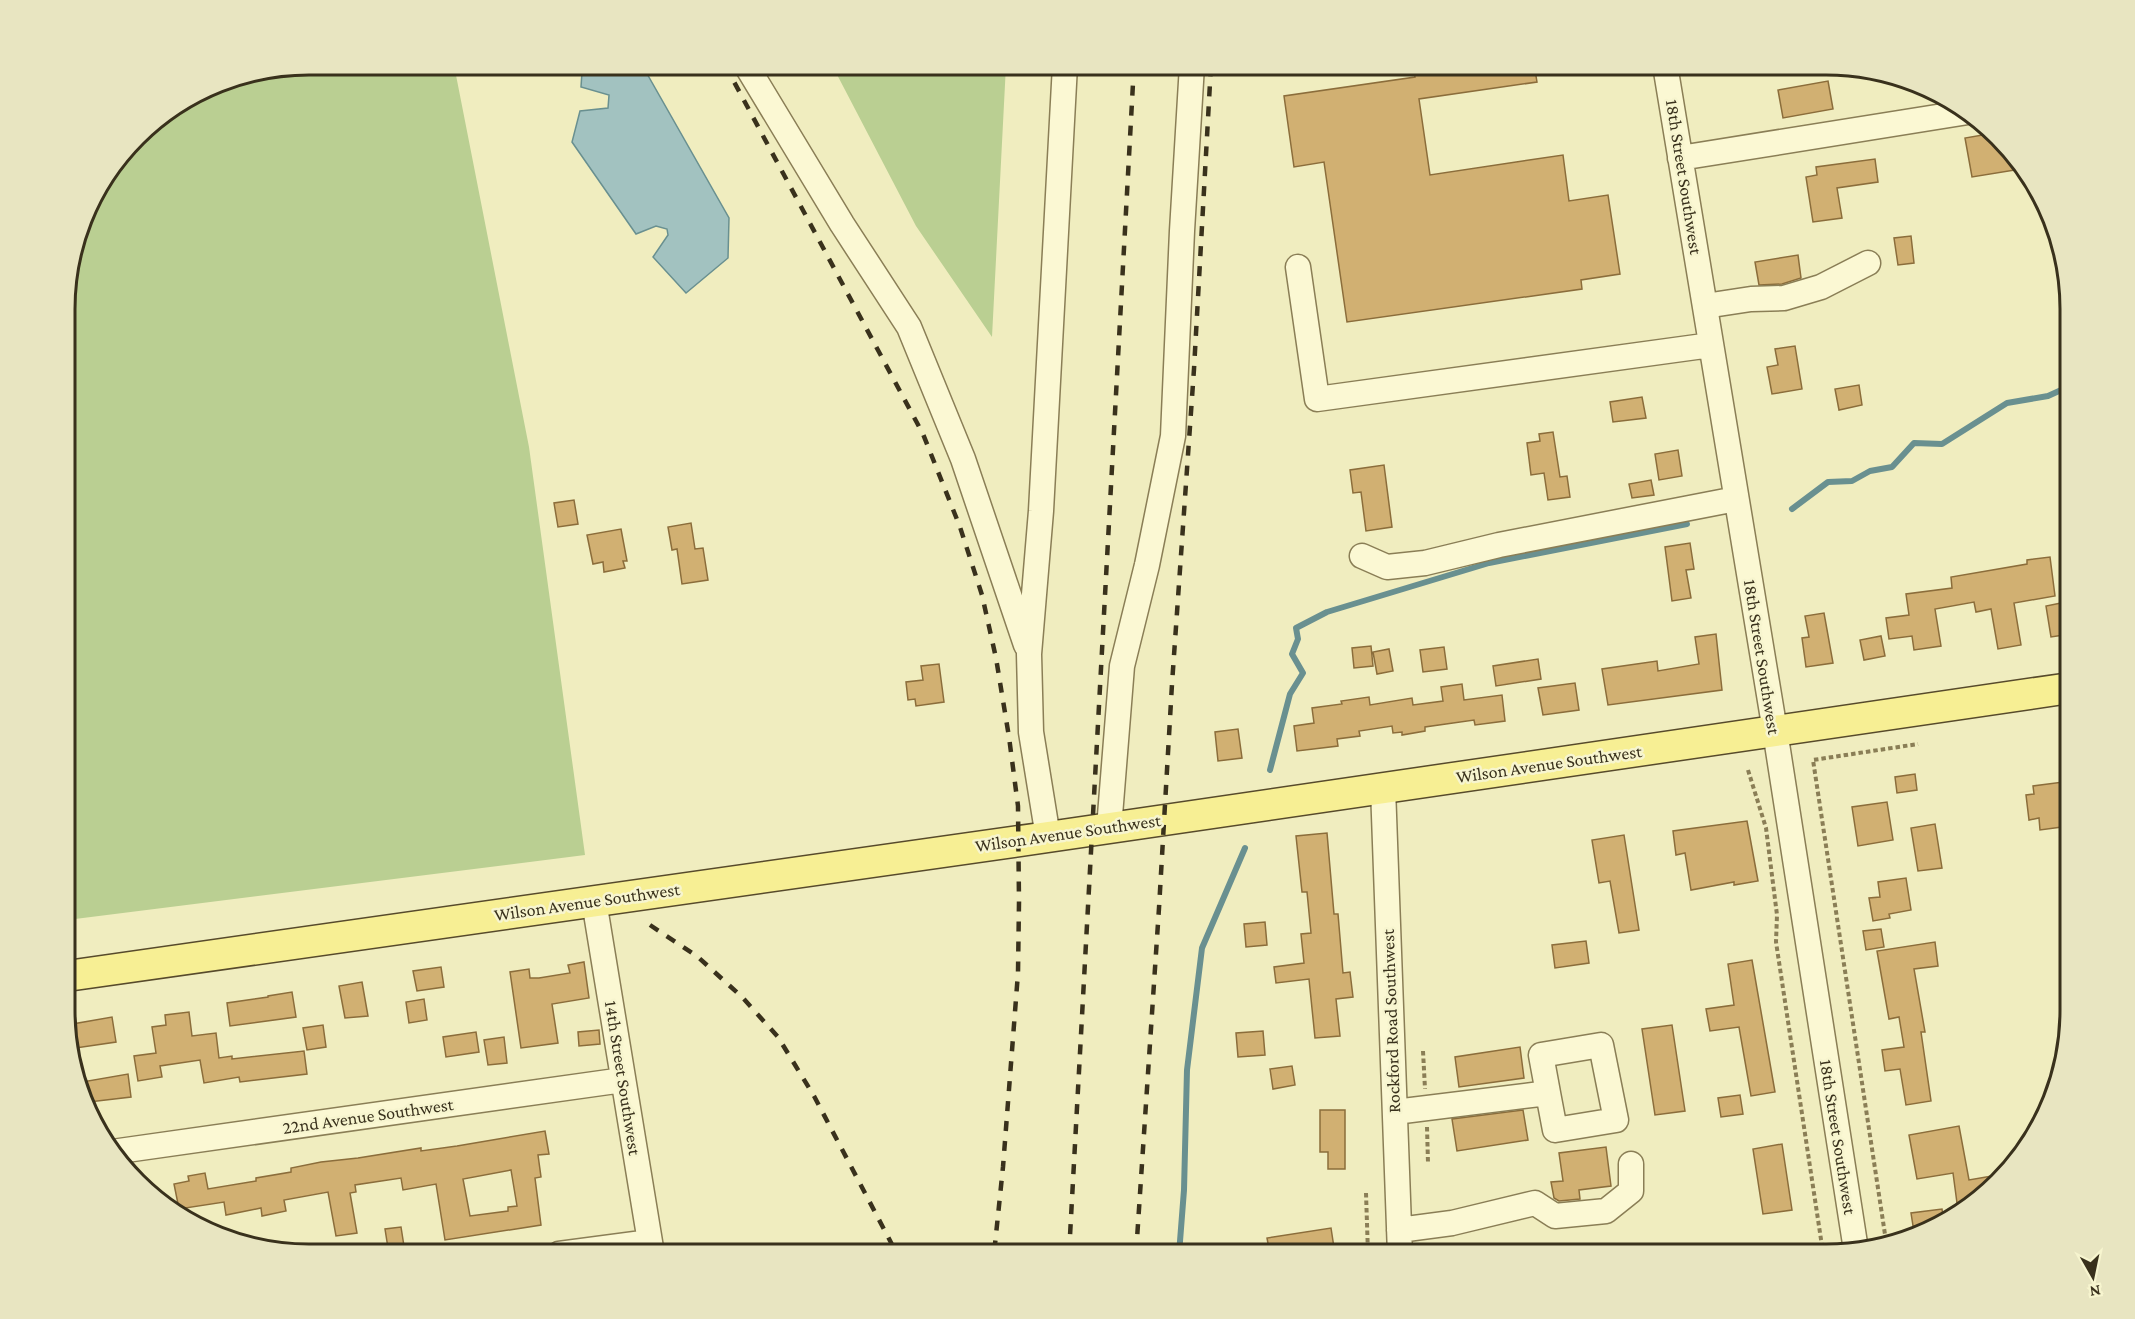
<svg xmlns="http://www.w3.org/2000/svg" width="2135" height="1319" viewBox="0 0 2135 1319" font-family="'Crimson Pro',serif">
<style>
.green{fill:#bacf92}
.water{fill:#a2c2c0;stroke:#699090;stroke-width:1.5}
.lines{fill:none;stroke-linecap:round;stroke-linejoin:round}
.stream{stroke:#699090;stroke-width:6}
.building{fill:#d1b072;stroke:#8b6d3b;stroke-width:1.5;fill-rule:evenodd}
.minor-casing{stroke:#8a7e56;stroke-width:27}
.major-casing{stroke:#574a2b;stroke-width:33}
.path{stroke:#8a7e56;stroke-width:4;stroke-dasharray:4.5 3;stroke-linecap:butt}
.minor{stroke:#fbf8d3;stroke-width:24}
.major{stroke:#f7ef94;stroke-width:30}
.rail{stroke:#39311c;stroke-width:4.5;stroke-dasharray:10 10;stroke-linecap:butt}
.labels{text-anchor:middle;stroke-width:5;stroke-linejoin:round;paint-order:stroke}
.street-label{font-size:18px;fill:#39311c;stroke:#f7f5cf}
.rim{fill:none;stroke:#39311c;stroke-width:3}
</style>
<rect width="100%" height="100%" fill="#f0edbf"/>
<path class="green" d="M309,65H454L529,447L585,855L67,920V277L90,200L147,125L216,83Z
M832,65H1006L992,337L916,226Z"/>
<path class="water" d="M594,65H642L729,218L728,258L686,293L653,257L668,235L667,229L656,226L636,234L572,142L580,111L608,108L609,95L581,87L582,72Z"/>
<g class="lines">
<path class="stream" d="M1792,509L1828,482L1852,481L1870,471L1892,467L1914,443L1942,444L2007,403L2048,396L2070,386
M1270,770L1290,694L1303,673L1292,654L1298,639L1296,628L1327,612L1489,563L1687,524
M1179,1254L1184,1190L1187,1070L1202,948L1245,848"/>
</g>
<path class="building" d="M1413,64H1534L1537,82L1419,99L1430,175L1563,155L1569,201L1608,195L1620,274L1581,280L1582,289L1347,322L1324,162L1294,167L1284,96L1415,77Z
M1828,81L1833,109L1783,118L1778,90Z
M1988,134L2021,169L1972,177L1965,138Z
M1875,159L1878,182L1837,188L1842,218L1813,222L1806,177L1817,175L1816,167Z
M1911,236L1914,263L1898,265L1894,238Z
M1798,255L1801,278L1782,284L1759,285L1755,262Z
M1795,346L1802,389L1772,394L1767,367L1778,365L1775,349Z
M1859,385L1862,405L1839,410L1835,389Z
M1642,397L1646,418L1613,422L1610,402Z
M1553,432L1560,477L1567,476L1570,497L1548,500L1544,473L1531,475L1527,443L1540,441L1539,434Z
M1678,450L1682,476L1659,480L1655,454Z
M1384,465L1392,527L1366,531L1361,492L1353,493L1350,470Z
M1651,480L1654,495L1632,498L1629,484Z
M574,500L578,524L558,527L554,503Z
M691,523L695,549L703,548L708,580L682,584L677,549L672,550L668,527Z
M621,529L627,561H623L625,568L604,572L603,562L593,564L587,535Z
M1690,543L1694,569L1686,570L1691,598L1672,601L1665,547Z
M2050,557L2055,596L2014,603L2021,645L1998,649L1991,609L1976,612L1974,602L1935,609L1941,646L1914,650L1912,636L1889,639L1886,618L1909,615L1906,594L1952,588L1951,577L2027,564V560Z
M2066,602L2070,634L2051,637L2046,606Z
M1824,613L1833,663L1806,667L1802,638L1809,637L1805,616Z
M1716,634L1722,690L1608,705L1602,669L1657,661L1658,671L1699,664L1695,637Z
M1881,636L1885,656L1864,660L1860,640Z
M1371,646L1373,666L1354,668L1352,648Z
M1444,647L1447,669L1423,672L1420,650Z
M1389,649L1393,671L1377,674L1373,652Z
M1538,659L1541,679L1496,686L1493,666Z
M939,664L944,702L916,706L915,699L908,700L906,682L923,680L921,666Z
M1575,683L1579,710L1543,715L1538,688Z
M1462,684L1464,700L1502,695L1505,721L1475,725L1474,720L1425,727V731L1402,735V732L1393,733L1392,726L1359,731L1360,736L1337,739L1338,746L1297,751L1294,726L1314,723L1312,708L1342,704L1341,701L1369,697L1370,705L1412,698L1413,705L1443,701L1441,687Z
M1238,729L1242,758L1218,761L1215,732Z
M1915,774L1917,790L1897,793L1895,777Z
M2063,782L2069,826L2040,830L2039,818L2029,820L2026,795L2034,794L2033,786Z
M1887,802L1893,840L1858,846L1852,807Z
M1747,821L1758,881L1734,885V882L1691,890L1685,853L1676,855L1673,831Z
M1935,824L1942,868L1918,871L1911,828Z
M1327,833L1334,914H1338L1343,973L1350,972L1353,997L1336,999L1340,1036L1315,1038L1309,979L1276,983L1274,967L1304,963L1301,934L1311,933L1307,892H1302L1296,836Z
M1624,835L1639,930L1619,933L1610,881L1599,883L1592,840Z
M1906,878L1911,910L1889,914L1890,918L1873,921L1869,898L1880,897L1878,882Z
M1265,922L1267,945L1246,947L1244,924Z
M1881,929L1884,947L1866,950L1863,931Z
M1586,941L1589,963L1555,968L1552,945Z
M1935,942L1938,966L1914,969L1925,1032H1921L1931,1101L1906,1105L1900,1069L1885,1071L1882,1050L1904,1047L1899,1017L1889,1019L1877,951Z
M1752,960L1775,1092L1751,1096L1739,1027L1710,1031L1706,1009L1734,1005L1728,964Z
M584,962L589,998L552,1004L558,1043L521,1048L510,972L529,969L530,978H539L570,973L568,965Z
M441,967L444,987L417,991L413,971Z
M362,982L368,1016L345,1018L339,986Z
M292,992L296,1017L230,1026L227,1003L268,997V996Z
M424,999L427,1020L409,1023L406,1002Z
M189,1012L192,1036L216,1033L219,1058L232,1056V1059L304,1051L307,1074L240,1082L239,1077L204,1083L200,1060L160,1066L162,1077L138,1081L134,1056L156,1053L152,1027L166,1025L165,1015Z
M112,1017L116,1042L69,1049L67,1042V1025Z
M323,1025L326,1047L307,1050L303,1028Z
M1672,1025L1685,1111L1655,1115L1642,1029Z
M599,1030L600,1044L579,1046L578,1032Z
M1263,1031L1265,1055L1238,1057L1236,1033Z
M476,1032L479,1052L446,1057L443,1037Z
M504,1037L507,1063L488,1065L484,1040Z
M1520,1047L1524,1078L1459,1087L1455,1057Z
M1292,1066L1295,1085L1273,1089L1270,1069Z
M128,1074L131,1097L89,1102L82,1082Z
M1740,1095L1743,1114L1721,1117L1718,1098Z
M1320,1110H1345V1169H1328V1152H1320Z
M1523,1110L1528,1140L1457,1151L1452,1119Z
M1959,1126L1969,1180L1998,1175L1970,1201L1957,1203L1953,1173L1917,1179L1909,1135Z
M545,1131L549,1154L538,1155L541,1177L535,1178L541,1225L445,1240L436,1184L403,1190L401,1178L355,1185L356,1192L350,1193L357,1233L336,1236L328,1192L284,1200L286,1211L262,1216L261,1208L226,1215L224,1202L179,1209L174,1184L189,1181L188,1176L205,1173L208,1189L256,1181V1178L291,1172V1168L321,1162L358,1158L421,1148V1151L457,1146ZM511,1170L517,1206L508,1207V1211L470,1216L463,1179Z
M1782,1144L1792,1210L1763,1214L1753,1149Z
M1606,1147L1611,1186L1579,1190L1580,1199L1559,1201L1554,1198L1551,1182L1563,1181L1559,1153Z
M1942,1209L1944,1223L1914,1232L1911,1213Z
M401,1227L404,1246L388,1248L385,1229Z
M1331,1228L1335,1254H1270L1267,1238Z"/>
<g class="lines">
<defs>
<path id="minor" d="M746,65L842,224L909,327L963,459L1026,645
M1665,65L1775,731L1856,1250
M1680,158L1968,112
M1298,267L1317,399L1711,345
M1705,306L1751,299L1784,298L1821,287L1868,263
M1362,556L1387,567L1425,563L1499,545L1736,499
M1383,788L1400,1254
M1109,828L1122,666L1147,565L1173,436L1182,231L1192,65
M1048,837L1031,732L1029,654L1041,511L1065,65
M594,901L652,1254
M1395,1112L1548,1093L1555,1130L1616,1120L1601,1045L1541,1055L1548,1093
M112,1152L623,1080
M1399,1230L1452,1223L1535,1203L1555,1216L1606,1211L1631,1191V1164
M559,1254L650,1242"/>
<path id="major" d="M67,976L1048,837L2070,688"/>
</defs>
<use href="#minor" class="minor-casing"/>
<use href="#major" class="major-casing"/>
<path class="path" d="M1748,770L1766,828L1777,915L1776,942L1822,1246L1825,1254
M1423,1051L1425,1089
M1427,1127L1428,1163
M1366,1193L1368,1254
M1886,1241L1813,760L1918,744"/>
<use href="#minor" class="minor"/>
<use href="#major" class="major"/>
<path class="rail" d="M725,65L923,434L960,527L982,595L996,658L1009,737L1018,806L1019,902L1018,973L1003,1167L994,1254
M650,925L698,957L742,997L778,1037L814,1096L897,1254
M1069,1254L1134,65
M1136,1254L1159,908L1172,684L1194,369L1211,65"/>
</g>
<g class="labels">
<g class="street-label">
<text transform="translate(1684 177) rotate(81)" y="6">18th Street Southwest</text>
<text transform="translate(1762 657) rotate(81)" y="6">18th Street Southwest</text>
<text transform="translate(1549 764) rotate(-8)" y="6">Wilson Avenue Southwest</text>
<text transform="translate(1068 833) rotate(-8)" y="6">Wilson Avenue Southwest</text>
<text transform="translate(587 902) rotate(-8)" y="6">Wilson Avenue Southwest</text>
<text transform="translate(1391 1021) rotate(-92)" y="6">Rockford Road Southwest</text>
<text transform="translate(623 1078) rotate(81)" y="6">14th Street Southwest</text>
<text transform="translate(368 1116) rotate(-8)" y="6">22nd Avenue Southwest</text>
<text transform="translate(1838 1137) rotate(81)" y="6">18th Street Southwest</text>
</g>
</g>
<path d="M0 0H2135V1319H0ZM309 75H1826A234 234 0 0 1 2060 309V1010A234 234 0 0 1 1826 1244H309A234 234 0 0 1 75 1010V309A234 234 0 0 1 309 75Z" fill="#e8e5c1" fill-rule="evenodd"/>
<path class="rim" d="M309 75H1826A234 234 0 0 1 2060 309V1010A234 234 0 0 1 1826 1244H309A234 234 0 0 1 75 1010V309A234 234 0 0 1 309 75Z"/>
<g transform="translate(2093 1277) rotate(171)" stroke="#f7f5cf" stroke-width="4.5" paint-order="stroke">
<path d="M0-4.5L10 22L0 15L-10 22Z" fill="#39311c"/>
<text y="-9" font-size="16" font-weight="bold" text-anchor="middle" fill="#39311c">N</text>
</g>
</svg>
